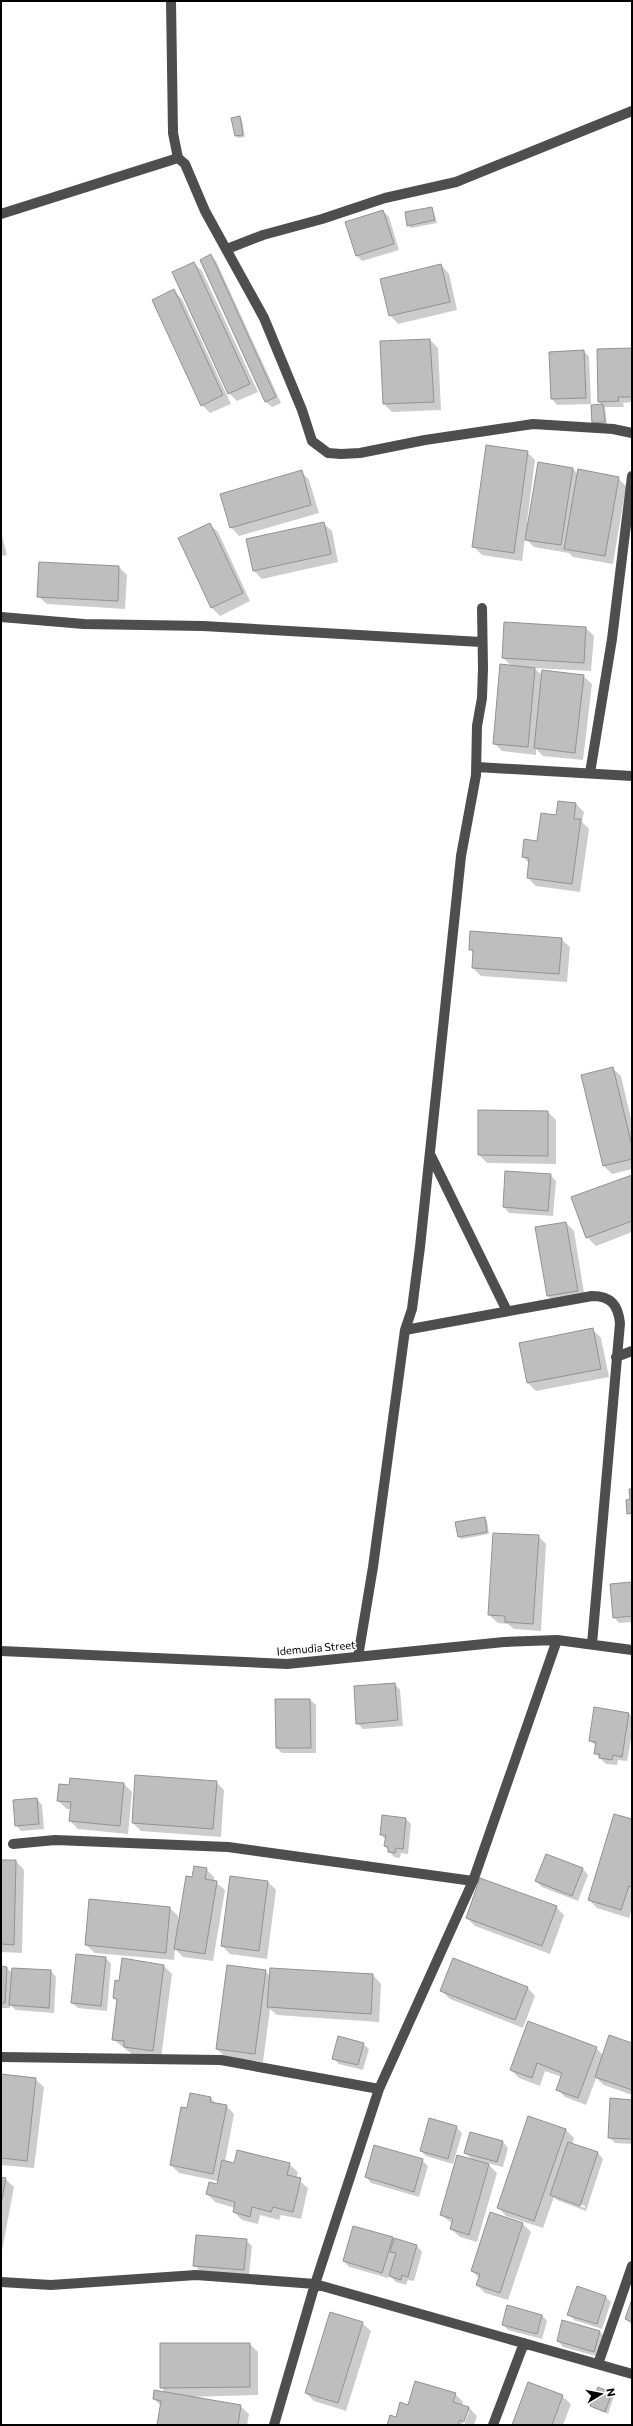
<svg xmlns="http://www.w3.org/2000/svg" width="633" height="2426" viewBox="0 0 633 2426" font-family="Commissioner,sans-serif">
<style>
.shadow{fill:#0003;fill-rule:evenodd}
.building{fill:#bebebe;stroke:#929292}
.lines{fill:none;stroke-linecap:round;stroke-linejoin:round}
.minor{stroke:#4e4e4e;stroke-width:10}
.labels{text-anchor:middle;stroke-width:3;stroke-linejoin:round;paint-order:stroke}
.street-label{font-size:11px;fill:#000;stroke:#fff}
</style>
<rect width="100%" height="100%" fill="#fff"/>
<path class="shadow" d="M239,117L242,120L245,137L238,138L236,136Z
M432,208L437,223L411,228L408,225Z
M383,211L389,217L399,250L362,261L357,256Z
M211,256L216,261L281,403L272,407L266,402L201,260Z
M194,263L202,271L258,392L237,401L229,393Z
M441,265L449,274L457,310L398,324L390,315Z
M174,291L182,299L231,404L210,413L202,405Z
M430,340L438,348L441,410L392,412L384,404Z
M632,349V402L623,403L624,407H605L607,424L596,425L593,423L602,405L599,402Z
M584,351L589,357L591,404L557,405L552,399L550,352Z
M527,452L535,460L527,522L573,469L578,474L618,478L626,486L613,564L573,557L569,553L534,547L525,538L522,561L482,555L474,547Z
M301,471L309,480L319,513L239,536L231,527Z
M323,523L332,531L338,562L262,579L254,571L247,540Z
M209,524L218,532L250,601L220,616L212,608L179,539Z
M1,532L7,555L1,556Z
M119,567L127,575L125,609L47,604L38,596Z
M586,628L594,636L591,671L534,668L543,676H583L592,684L583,760L543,756L536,749V755L502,751L494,743L512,666L503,658Z
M576,804L584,812L582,822L589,829L580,892L536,886L528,878L530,864L523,857L538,842L557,816Z
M561,939L570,947L567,982L481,976L473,968L474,954L470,949Z
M612,1068L621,1076L632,1123V1169L612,1174L604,1166Z
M548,1112L556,1120V1164L487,1163L479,1155Z
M550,1175L556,1181L553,1216L509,1213L504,1207Z
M632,1176V1232L596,1246L587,1237Z
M566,1223L574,1231L585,1299L556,1304L548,1296L536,1228Z
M593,1330L601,1338L609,1377L536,1391L528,1383Z
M484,1518L487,1520L489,1534L461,1539L459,1537Z
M538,1536L546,1544L541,1631L514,1629L508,1624L498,1623L489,1615Z
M632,1583V1622L619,1623L614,1617Z
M395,1684L400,1690L403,1726L363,1729L357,1723Z
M276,1700H310L316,1705V1753H282L277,1748Z
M595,1708L629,1714L632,1717V1734L627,1761L618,1760L617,1765L606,1764L595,1753L596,1746L590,1741Z
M216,1782L224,1790L221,1837L141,1831L133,1823Z
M124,1784L132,1792L128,1834L78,1829L70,1821L71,1809H67L58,1801Z
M37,1799L42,1805L44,1829L21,1831L16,1825Z
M406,1819L411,1824L408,1854L401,1853L400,1858L394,1857L389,1851L385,1846L386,1840L381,1835Z
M632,1820V1909L629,1918L597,1908L589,1900Z
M546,1855L583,1869L588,1875L578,1901L542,1887L536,1881Z
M1,1861H16L24,1870L22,1953L1,1952Z
M206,1869L214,1877V1881L225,1890L213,1961L183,1957L175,1949L174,1960L95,1953L86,1945L170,1908L178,1916V1929L193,1878Z
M268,1882L276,1890L267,1959L230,1954L222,1946Z
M556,1907L564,1915L550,1954L475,1926L467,1918Z
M106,1958L111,1964L107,2011L78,2008L72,2003Z
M123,1959L164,1966L172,1974L161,2058L133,2055L113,2039L118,2002L114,1998L120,1982Z
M1,1967L7,1968L12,1973L51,1971L56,1977L54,2013L16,2010L10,2005V2008H1Z
M265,1971L270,1976L373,1975L381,1984L379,2022L277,2015L270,2009L263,2062L225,2057L217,2049Z
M527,1987L535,1996L523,2028L450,1999L442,1991Z
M528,2022L596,2048L603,2055L632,2044V2095L604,2085L596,2078L586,2105L565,2097L557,2089L562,2077L545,2071L540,2086L519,2078L511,2070Z
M363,2044L369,2049L363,2070L339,2064L333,2058Z
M35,2079L44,2087L34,2168L1,2165V2082Z
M211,2098L217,2105L226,2106L234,2114L225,2162L235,2164H289L298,2172L296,2178L308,2188L301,2219L281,2215L279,2220L260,2215L258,2224L242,2220L234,2212L235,2208L215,2202L207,2194L217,2185L218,2181L179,2173L171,2165L188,2109Z
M632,2101V2144L615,2143L609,2137Z
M529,2117L566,2130L574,2138L572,2145L598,2153L603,2159L586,2211L557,2200L554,2197L543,2228L506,2216L498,2207ZM557,2196L585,2206V2208L557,2198Z
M456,2127L462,2133L453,2164L426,2156L421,2151Z
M503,2142L508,2148L503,2167L487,2163L497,2173L477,2242L460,2237L451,2229L453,2224L441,2215L473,2160L465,2153ZM450,2217L458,2221L450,2219Z
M422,2160L428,2166L419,2197L371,2183L366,2177Z
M1,2178L5,2179L14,2187L1,2256Z
M523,2224L531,2232L508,2300L485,2293L477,2285L479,2278L472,2271Z
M392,2238L417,2246L422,2252L414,2281L408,2280L406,2285L396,2282L389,2275L388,2278L349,2267L344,2261Z
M246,2240L252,2246L249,2275L200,2271L194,2265Z
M605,2296L611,2302L602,2329L574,2320L569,2314Z
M632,2302V2325L626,2319Z
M542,2315L547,2321L542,2339L508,2330L503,2324Z
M362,2323L371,2331L346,2411L314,2401L306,2393Z
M599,2331L605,2337L600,2357L563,2347L558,2341Z
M250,2344L258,2352V2395L188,2397L240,2406L249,2414L247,2425H158L161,2406L154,2399L166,2393L161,2387Z
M612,2393L614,2396L608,2414L591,2406Z
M455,2394L463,2402L462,2406L469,2408L477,2416L474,2425H464L469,2411H467L462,2425H388L409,2406Z
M562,2396L571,2404L563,2425H513Z"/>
<path class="building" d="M240,116L243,135L235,136L231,118Z
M432,207L435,220L407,226L405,212Z
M383,210L394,244L356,256L345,222Z
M211,254L276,397L265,402L200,260Z
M194,262L250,384L228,394L172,272Z
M441,264L450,302L389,316L380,279Z
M174,289L223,395L201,406L152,300Z
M430,339L434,402L383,404L380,341Z
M632,348V397H618L619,401L598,402L597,349Z
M584,350L586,398L551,399L549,352Z
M603,404L605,422L592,423L591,405Z
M486,445L528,451L514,553L472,547Z
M538,462L573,468L561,545L525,540Z
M578,469L619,477L605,556L564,549Z
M302,470L311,505L230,528L220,494Z
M324,522L331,554L253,571L246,539Z
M210,523L243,593L211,608L178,538Z
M39,562L119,566L118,601L37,597Z
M504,622L586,627L584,663L502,658Z
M500,664L535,668L528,747L493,744Z
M542,670L584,675L575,753L534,748Z
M558,801L576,803L574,819H581L572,884L527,878L529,858L522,857L524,839L537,841L541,813L556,815Z
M470,931L562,938L559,974L472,968L473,950H469Z
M613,1067L632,1146V1159L603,1166L581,1075Z
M478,1110L548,1111V1156L478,1155Z
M505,1171L551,1174L548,1211L503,1207Z
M632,1175V1221L586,1238L571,1197Z
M566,1222L578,1291L547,1296L535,1227Z
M593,1328L601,1369L527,1383L519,1343Z
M629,1489H632V1513L627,1514L626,1500L630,1499Z
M485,1517L487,1532L458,1537L455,1522Z
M493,1533L539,1535L533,1624L505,1622V1616L488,1615Z
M632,1582V1616L613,1618L610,1584Z
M395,1683L398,1720L356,1724L354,1686Z
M275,1699H310L311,1748H276Z
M594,1707L629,1713L622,1757L613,1755L612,1760L599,1758L600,1754H594L596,1742L589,1741Z
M135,1775L217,1781L213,1829L132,1823Z
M70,1778L124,1783L120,1826L69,1821L71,1802L57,1801L59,1784L69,1785Z
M37,1798L39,1824L15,1826L13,1800Z
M614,1814L632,1819V1887L629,1886L621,1910L588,1900Z
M382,1815L406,1818L403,1849L396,1848L395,1853L388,1852V1847L384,1846L386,1835H380Z
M546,1854L583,1868L572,1896L535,1881Z
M1,1860H16L14,1945L1,1944Z
M194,1866L207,1868L205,1879L217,1881L205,1954L174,1949L186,1876L192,1877Z
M230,1876L268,1881L259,1951L221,1946Z
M480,1878L557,1906L542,1946L466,1918Z
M89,1899L170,1907L166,1953L85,1945Z
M76,1954L106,1957L101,2006L71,2003Z
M122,1958L164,1965L153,2051L124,2047V2041L112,2040L117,1999L113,1998L115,1980L119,1981Z
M453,1958L528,1987L515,2020L440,1991Z
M227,1965L266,1970L255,2054L216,2049Z
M1,1966L7,1967L5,2003H1Z
M12,1968L51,1970L49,2008L9,2005Z
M270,1968L373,1974L371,2014L267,2007Z
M528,2021L597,2047L578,2098L556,2090L562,2073L537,2063L532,2078L510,2070Z
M609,2035L632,2043V2090L595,2077Z
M338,2036L364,2043L358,2065L332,2059Z
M1,2074L36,2078L27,2161L1,2158Z
M190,2093L211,2097L210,2102L227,2105L213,2174L170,2165L181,2107L187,2108Z
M610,2098L632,2100V2139L608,2138Z
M528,2116L566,2129L534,2221L497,2208Z
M429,2118L457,2126L448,2159L420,2151Z
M470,2132L503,2141L497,2162L464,2153Z
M568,2142L598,2152L580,2206L550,2195Z
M374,2145L423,2159L414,2192L365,2177Z
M237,2150L290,2163L287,2175L301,2178L293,2212L273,2207L271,2212L252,2207L250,2217L233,2212L235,2202L206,2194L209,2182L217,2184L222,2160L234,2163Z
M457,2155L489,2164L469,2235L450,2229L453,2219L440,2215Z
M1,2177L6,2178L1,2205Z
M490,2212L523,2223L500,2293L476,2285L480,2274L471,2271Z
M353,2226L393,2237L382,2273L343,2261Z
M196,2235L247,2239L244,2270L193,2266Z
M394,2238L417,2245L408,2277L402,2275L401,2280L389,2276L396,2253L390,2252Z
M577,2286L606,2296L597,2324L567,2315Z
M632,2299V2322L625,2319Z
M507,2305L542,2315L537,2334L502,2325Z
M330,2312L363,2322L338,2403L305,2393Z
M562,2320L600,2331L594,2352L557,2341Z
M160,2343H250V2387L160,2388Z
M415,2381L456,2393L453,2402L469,2407L464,2422L460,2420L458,2425H387L390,2415L396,2417L400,2402L408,2405Z
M528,2382L563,2395L552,2425H512Z
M598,2387L612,2393L605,2412L590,2406Z
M154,2390L241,2405L238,2425H157L161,2401L153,2399Z"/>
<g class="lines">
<path class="minor" d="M171,1L173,133L178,158L185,164L205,211L264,318L302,410L312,441L328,453L341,454L360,453L425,440L533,424L613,429L632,433
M1,214L178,158
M227,249L263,235L322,219L385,198L456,182L632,111
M482,608L483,668L482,698L477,726L476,775L461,856L420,1247L412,1309L405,1330L592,1296C611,1296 618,1305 620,1323L592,1644
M1,617L84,624L203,626L481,642
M477,767L632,776
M590,773L612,639L632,476
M431,1156L507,1311
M616,1357L632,1351
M1,1651L287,1664L504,1642L557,1640L632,1650
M358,1657L373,1567L405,1330
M13,1844L55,1840L228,1847L473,1881L379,2089L315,2284L274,2425
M473,1881L557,1640
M1,2057L221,2060L379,2089
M1,2282L51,2285L196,2275L315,2284L632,2374
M598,2364L632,2266
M493,2425L524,2343"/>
</g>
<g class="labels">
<g class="street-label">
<text transform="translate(316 1648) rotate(-5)" y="4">Idemudia Street</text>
</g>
</g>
<rect width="633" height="2426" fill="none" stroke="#000000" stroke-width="4"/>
<g transform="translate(601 2394) rotate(80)" stroke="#ffffff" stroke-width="3" paint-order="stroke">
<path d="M0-3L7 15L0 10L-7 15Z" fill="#000000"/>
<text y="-6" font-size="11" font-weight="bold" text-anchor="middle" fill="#000000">N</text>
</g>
</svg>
